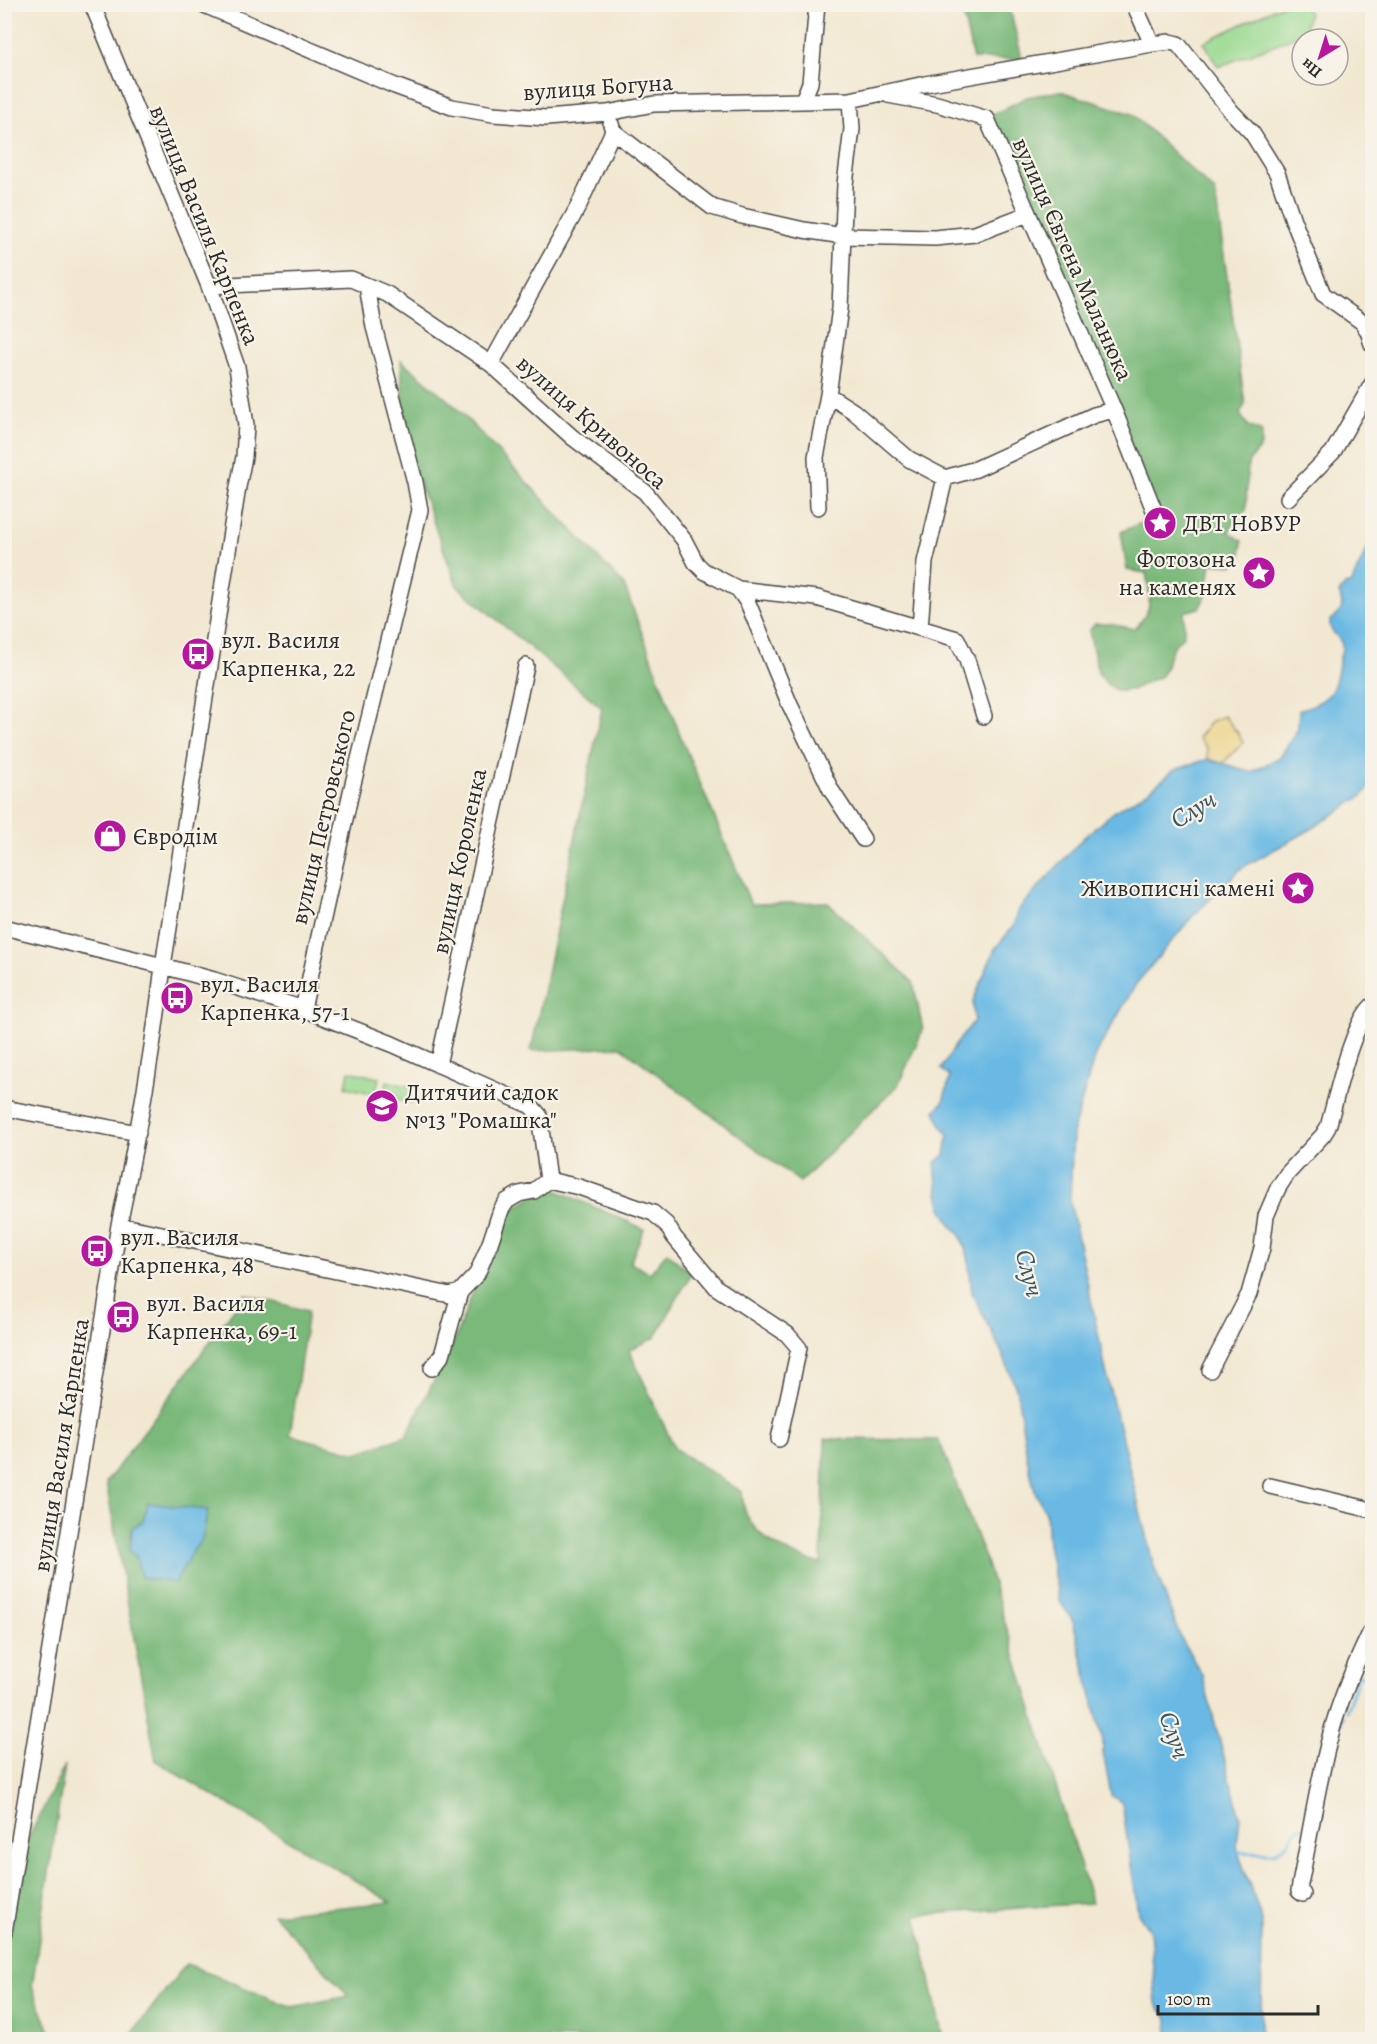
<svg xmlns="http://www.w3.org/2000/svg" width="1377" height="2044" viewBox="0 0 1377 2044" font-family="Alegreya,serif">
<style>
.green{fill:#98d98f;stroke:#62825d;stroke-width:1.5}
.forest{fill:#7ab97a;stroke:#527252;stroke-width:1.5}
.sand{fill:#eeda9e;stroke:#8c8264;stroke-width:1.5}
.water{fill:#69b9e4;stroke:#4a7288;stroke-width:1.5}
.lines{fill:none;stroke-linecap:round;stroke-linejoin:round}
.stream{stroke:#69b9e4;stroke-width:3}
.minor-casing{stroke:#494744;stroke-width:18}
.minor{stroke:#fff;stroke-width:15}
.labels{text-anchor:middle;stroke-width:4.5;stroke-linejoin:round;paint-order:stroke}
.street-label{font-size:24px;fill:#2b2b2b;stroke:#f7f3e8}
.poi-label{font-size:24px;fill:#2b2b2b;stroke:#f7f3e8;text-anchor:start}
.water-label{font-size:26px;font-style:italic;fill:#3e5662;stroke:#f7f3e8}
</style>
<rect width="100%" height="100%" fill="#f7f3e8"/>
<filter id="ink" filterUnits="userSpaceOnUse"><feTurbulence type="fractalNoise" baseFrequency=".0167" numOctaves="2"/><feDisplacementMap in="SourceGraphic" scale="12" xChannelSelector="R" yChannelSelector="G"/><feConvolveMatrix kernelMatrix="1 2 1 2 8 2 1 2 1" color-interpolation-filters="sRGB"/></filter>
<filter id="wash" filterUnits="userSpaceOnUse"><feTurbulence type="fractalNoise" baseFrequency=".008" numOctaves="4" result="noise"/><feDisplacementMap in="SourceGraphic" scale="24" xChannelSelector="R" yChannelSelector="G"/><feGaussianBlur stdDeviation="1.35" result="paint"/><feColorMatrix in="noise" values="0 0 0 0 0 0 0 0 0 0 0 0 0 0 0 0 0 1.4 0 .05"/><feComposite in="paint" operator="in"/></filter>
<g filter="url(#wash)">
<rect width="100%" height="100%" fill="#f2e8d2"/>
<path class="green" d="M1284,4L1301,5L1309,13L1304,33L1218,67L1204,42Z
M349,1071L379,1078L375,1094L346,1087Z
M387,1081L417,1088L413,1103L384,1096Z"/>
<path class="forest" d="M961,5H1009L1022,59H973Z
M1060,91L1132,114L1215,192L1245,404L1240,414L1248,426L1262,432L1261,446L1248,463L1246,511L1234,521L1229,532L1242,541L1241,558L1233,565L1211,563L1206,596L1199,608L1184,612V635L1176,643L1170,653L1167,666L1161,676L1131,690L1118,691L1107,684L1098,673L1089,631L1095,624H1111L1134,629C1154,609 1151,599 1146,573L1127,570L1121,532L1161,514L990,116L1027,97Z
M401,360L456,407L624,585L682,740L751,904L827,902L913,982L923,1030L898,1085L800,1182L621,1047L531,1051L602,708L457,586L405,445Z
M549,1187L644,1229L630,1263L650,1273L667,1252L691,1274L655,1338L629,1350L675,1449L742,1492C743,1498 743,1506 745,1511C756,1541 792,1556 821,1564L825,1439L939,1440L985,1558L1092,1903L916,1915L943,2039H133L129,2037L186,1964L292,2007L349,1996L273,1914L391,1902L156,1761L106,1483L245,1294L308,1311L290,1435L357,1453L406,1436L454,1341L504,1213Z
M65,1765L32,1987L53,2039H5L4,1887Z"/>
<path class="sand" d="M1224,716L1237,732L1243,743L1222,764L1208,759L1207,748L1198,738L1211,721Z"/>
<path class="water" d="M1372,539V784L1362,796L1308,831L1243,867L1192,917L1136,984L1095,1055L1073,1131L1070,1201L1111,1394L1153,1563L1180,1636L1202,1675L1240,1816L1237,1844L1238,1852L1262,1920L1261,2039H1168V2020L1156,2003L1150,1931L1138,1913L1122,1803L1111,1795L1103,1752V1741L1073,1621L1059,1600L1048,1544L1046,1513L1035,1492L1027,1457L1017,1391L1003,1355L972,1292L968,1256L959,1232L953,1228L941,1206L938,1193L935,1163L945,1155L948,1135L941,1125L935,1111L943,1102L950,1077L941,1069L956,1044L974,1021L973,1001L995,949L1015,924L1018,910L1083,838L1115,811L1149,791L1174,770L1208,759L1252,772L1280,757L1298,729L1299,710C1329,701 1335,694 1339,663C1339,657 1343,651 1342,645C1340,637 1334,635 1331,629C1330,626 1330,623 1330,620C1343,614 1344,605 1339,593L1345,585L1352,583C1357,567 1366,554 1372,539Z
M148,1503L208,1510L202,1539L191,1554L175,1583L141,1577L136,1556L130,1551L132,1528L143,1521Z"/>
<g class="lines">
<path class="stream" d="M1346,1711L1359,1675L1372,1679
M1327,1780L1343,1717
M1317,1822L1322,1820L1323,1798
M1238,1852L1275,1853L1288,1842L1296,1830L1306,1826"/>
</g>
</g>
<g filter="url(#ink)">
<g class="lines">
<defs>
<path id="minor" d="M202,4L395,86L452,107L493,114L546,118L607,113L654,104L850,100L925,84L1152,44L1170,42L1178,44L1231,111L1252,133L1277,173L1293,220L1323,294L1362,322L1368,331L1372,344
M1134,4L1152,44
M888,95L937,104L987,119L1114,410L1158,520
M803,100L810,83L817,4
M613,131L712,207L742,216L804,230L843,236L935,238L975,234L1028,214
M209,286L351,279L387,294L491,364L572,437L645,492L684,540L696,563L704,571L738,589L817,598L957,639L967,660L984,716
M491,364L578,207L613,131L611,124
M828,395L853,411L909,459L945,478L976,469L1094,415L1114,410
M1288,498L1333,452L1372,384
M818,507L816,457L828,395L840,308L845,184L852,129L850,100
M738,589L748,603L790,705L831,790L863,839
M920,628L925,562L945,478
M4,927L163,966L214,980L303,1009L392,1044L531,1106L539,1115L548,1180L579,1187L653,1213L666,1224L674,1237L717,1288L787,1334L799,1348L779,1439
M303,1009L351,792L420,510L415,482L374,327L367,286
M438,1065L526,666
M4,1108L138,1133
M119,1225L450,1295L460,1292L442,1355L432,1368
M460,1292L477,1274L490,1243L501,1210L507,1201L519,1194L534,1191L548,1180
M1210,1370L1249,1294L1262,1248L1266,1216L1278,1188L1287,1174L1323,1135L1328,1127C1337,1096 1351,1026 1372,1006
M1270,1486L1372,1510
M1303,1894L1299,1891L1300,1884C1311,1831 1318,1778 1333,1726C1343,1692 1357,1660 1372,1629
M4,1932L119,1225C137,1139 153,1053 163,966L238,487L244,457L246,425L237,367L209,286L92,4"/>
</defs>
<use href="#minor" class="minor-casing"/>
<use href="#minor" class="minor"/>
</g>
</g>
<defs>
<symbol id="sight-disc" viewBox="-11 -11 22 22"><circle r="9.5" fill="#b5179e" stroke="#f7f3e8"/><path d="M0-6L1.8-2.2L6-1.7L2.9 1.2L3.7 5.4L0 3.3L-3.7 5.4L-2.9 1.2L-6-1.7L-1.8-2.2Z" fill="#fff"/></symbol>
<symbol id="bus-disc" viewBox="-11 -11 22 22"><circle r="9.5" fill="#b5179e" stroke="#f7f3e8"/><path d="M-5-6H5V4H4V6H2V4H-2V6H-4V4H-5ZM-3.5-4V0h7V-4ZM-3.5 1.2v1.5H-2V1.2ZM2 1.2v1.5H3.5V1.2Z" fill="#fff"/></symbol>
<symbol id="shop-disc" viewBox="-11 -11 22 22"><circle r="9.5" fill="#b5179e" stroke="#f7f3e8"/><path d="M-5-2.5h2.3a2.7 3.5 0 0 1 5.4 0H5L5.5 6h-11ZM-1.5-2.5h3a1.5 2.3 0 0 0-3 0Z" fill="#fff"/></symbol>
<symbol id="school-disc" viewBox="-11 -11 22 22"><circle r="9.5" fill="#b5179e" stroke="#f7f3e8"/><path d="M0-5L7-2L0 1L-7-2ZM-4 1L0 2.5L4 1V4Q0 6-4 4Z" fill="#fff"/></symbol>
</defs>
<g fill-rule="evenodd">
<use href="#sight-disc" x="1141" y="504" width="38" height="38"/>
<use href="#sight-disc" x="1240" y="554" width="38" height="38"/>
<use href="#bus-disc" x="179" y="635" width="38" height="38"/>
<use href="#shop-disc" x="91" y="817" width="38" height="38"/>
<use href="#sight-disc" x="1279" y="869" width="38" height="38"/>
<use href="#bus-disc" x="158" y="979" width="38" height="38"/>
<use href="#school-disc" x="363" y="1087" width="38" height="38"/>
<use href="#bus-disc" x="78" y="1232" width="38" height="38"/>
<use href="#bus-disc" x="104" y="1298" width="38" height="38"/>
</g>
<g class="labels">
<g class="street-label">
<text transform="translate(598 87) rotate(-4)" y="8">вулиця Богуна</text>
<text transform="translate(205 225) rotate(68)" y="8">вулиця Василя Карпенка</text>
<text transform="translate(1073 259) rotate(66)" y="8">вулиця Євгена Маланюка</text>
<text transform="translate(592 422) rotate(41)" y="8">вулиця Кривоноса</text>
<text transform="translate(323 817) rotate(-77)" y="8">вулиця Петровського</text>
<text transform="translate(459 861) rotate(-78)" y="8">вулиця Короленка</text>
<text transform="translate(61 1445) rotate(-81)" y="8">вулиця Василя Карпенка</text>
</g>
<g class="poi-label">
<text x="1183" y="531">ДВТ НоВУР</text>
<text x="1236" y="567" text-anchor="end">Фотозона<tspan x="1236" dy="28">на каменях</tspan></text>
<text x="221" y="648">вул. Василя<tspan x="221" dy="28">Карпенка, 22</tspan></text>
<text x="133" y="844">Євродім</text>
<text x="1275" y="896" text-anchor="end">Живописні камені</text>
<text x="200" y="992">вул. Василя<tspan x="200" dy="28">Карпенка, 57-1</tspan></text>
<text x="405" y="1100">Дитячий садок<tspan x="405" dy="28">№13 "Ромашка"</tspan></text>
<text x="120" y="1245">вул. Василя<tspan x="120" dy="28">Карпенка, 48</tspan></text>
<text x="146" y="1311">вул. Василя<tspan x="146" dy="28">Карпенка, 69-1</tspan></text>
</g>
<g class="water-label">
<text transform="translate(1193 809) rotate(-31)" y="9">Случ</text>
<text transform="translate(1030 1273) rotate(76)" y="9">Случ</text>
<text transform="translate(1175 1735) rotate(72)" y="9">Случ</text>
</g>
</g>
<rect width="1377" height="2044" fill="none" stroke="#f7f3e8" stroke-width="24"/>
<g transform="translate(1320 57) rotate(218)"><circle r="28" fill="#f7f3e8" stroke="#a5a39c" stroke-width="1.5"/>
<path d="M0-4.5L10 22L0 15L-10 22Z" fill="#b5179e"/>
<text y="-9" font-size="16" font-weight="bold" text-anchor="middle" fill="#2b2b2b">Пн</text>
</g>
<path d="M1158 2005v9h160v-9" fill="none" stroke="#2b2b2b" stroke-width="3"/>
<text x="1167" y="2005" font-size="18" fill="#2b2b2b" stroke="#f7f3e8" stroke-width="4.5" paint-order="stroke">100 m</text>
</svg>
